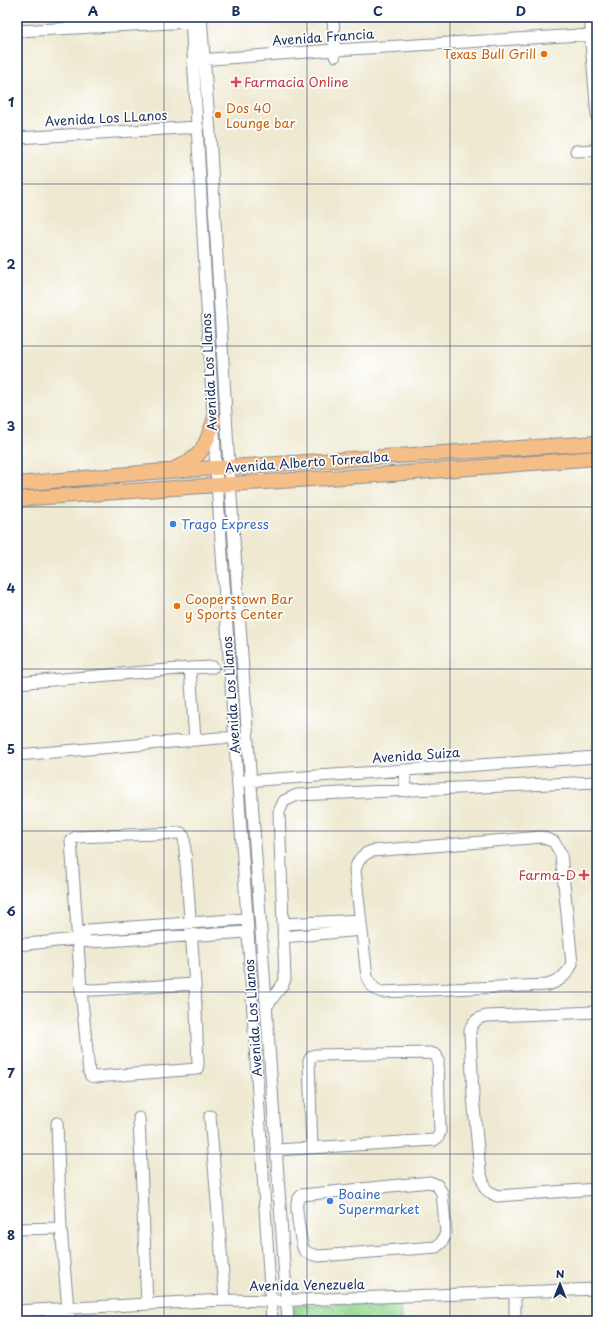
<svg xmlns="http://www.w3.org/2000/svg" width="614" height="1338" viewBox="0 0 614 1338" font-family="'Playpen Sans',sans-serif">
<style>
.green{fill:url(#green-dots);stroke:#588478}
.lines{fill:none;stroke-linecap:round;stroke-linejoin:round}
.minor-casing{stroke:#848c97;stroke-width:13}
.major-casing{stroke:#848c97;stroke-width:16}
.minor{stroke:#fff;stroke-width:11}
.major{stroke:#f6be87;stroke-width:14}
.grid{fill:none;stroke:#1b2f5e;stroke-width:1;stroke-opacity:0.55}
.food-dot{fill:#e8710a;stroke:#fff;stroke-width:1.5}
.health-dot{fill:#e0444e;stroke:#fff;stroke-width:1.5}
.shop-dot{fill:#3f7fe0;stroke:#fff;stroke-width:1.5}
.labels{text-anchor:middle;stroke-width:3.5;stroke-linejoin:round;paint-order:stroke}
.street-label{font-size:13px;fill:#1b2f5e;stroke:#fff}
.food-label{font-size:13px;fill:#c56008;stroke:#fff;text-anchor:start}
.health-label{font-size:13px;fill:#be3a42;stroke:#fff;text-anchor:start}
.shop-label{font-size:13px;fill:#366cbe;stroke:#fff;text-anchor:start}
.neatline{fill:none;stroke:#1b2f5e;stroke-width:1.5}
.grid-label{font-size:13px;text-anchor:middle;font-weight:bold;fill:#1b2f5e}
</style>
<defs>
<pattern id="green-dots" width="8" height="8" patternUnits="userSpaceOnUse"><rect width="8" height="8" fill="#95d992"/><path d="M2 2h.1M6 6h.1" fill="none" stroke="#80bb80" stroke-width="1.8" stroke-linecap="round"/></pattern>
</defs>
<rect width="100%" height="100%" fill="#fff"/>
<filter id="ink" filterUnits="userSpaceOnUse"><feTurbulence type="fractalNoise" baseFrequency=".025" numOctaves="2"/><feDisplacementMap in="SourceGraphic" scale="8" xChannelSelector="R" yChannelSelector="G"/><feConvolveMatrix kernelMatrix="1 2 1 2 8 2 1 2 1" color-interpolation-filters="sRGB"/></filter>
<filter id="wash" filterUnits="userSpaceOnUse"><feTurbulence type="fractalNoise" baseFrequency=".012" numOctaves="4" result="noise"/><feDisplacementMap in="SourceGraphic" scale="16" xChannelSelector="R" yChannelSelector="G"/><feGaussianBlur stdDeviation="0.9" result="paint"/><feColorMatrix in="noise" values="0 0 0 0 0 0 0 0 0 0 0 0 0 0 0 0 0 1.4 0 .05"/><feComposite in="paint" operator="in"/></filter>
<g filter="url(#wash)">
<rect width="100%" height="100%" fill="#eee9d0"/>
<path class="green" d="M400,1304L401,1321H294L293,1305Z"/>
</g>
<g filter="url(#ink)">
<g class="lines">
<defs>
<path id="minor" d="M191,17L216,468L248,932L272,1321
M201,17L210,134L229,467L288,1321
M333,17L335,56
M591,17V42L597,116
M17,31L191,22
M198,60L335,50L597,34
M17,138L198,127
M576,151L597,150
M190,668L195,740
M17,683L190,668L213,667
M17,755L219,738H234
M404,770L406,791
M244,781L597,757
M181,833L184,837L195,984L198,1064L197,1069L96,1077L91,1076L89,1072L81,989L71,840L76,837Z
M542,837L554,842L561,854L572,964C567,975 559,982 547,985L382,992C374,990 371,985 367,977L355,870C358,860 362,854 372,851Z
M283,924L361,920
M283,937L362,930
M77,939L88,930L247,919
M17,945L77,939L89,942L248,932
M81,989L93,990L195,984
M266,1007L283,984L285,979L279,812L284,801L297,795L597,782
M597,1012L486,1016C477,1018 472,1022 470,1031L473,1096L480,1171L485,1188L488,1191L497,1196L597,1189
M210,1116L225,1300
M139,1118L147,1303
M57,1123L61,1228L69,1321
M277,1150L434,1140L438,1137L440,1132L438,1060L436,1055L430,1053L315,1055L311,1057L309,1061L312,1148
M430,1182L437,1185L442,1193L446,1233L442,1242L436,1247L319,1256C314,1255 308,1254 304,1250C301,1245 296,1209 297,1203C297,1199 300,1197 302,1195Z
M17,1229L61,1228
M515,1293V1321
M17,1311L225,1300L271,1301L597,1289"/>
<path id="major" d="M176,468C203,457 205,446 214,421
M17,484L152,472L597,443
M17,499L231,484L392,474L597,458"/>
</defs>
<use href="#minor" class="minor-casing"/>
<use href="#major" class="major-casing"/>
<use href="#minor" class="minor"/>
<use href="#major" class="major"/>
</g>
</g>
<path class="grid" d="M164,17V1321M307,17V1321M450,17V1321M17,184H597M17,346H597M17,507H597M17,669H597M17,831H597M17,992H597M17,1154H597"/>
<g class="food-dot">
<circle cx="544" cy="54" r="4"/>
<circle cx="218" cy="115" r="4"/>
<circle cx="177" cy="606" r="4"/>
</g>
<g class="health-dot">
<path d="M234 76h4v4h4v4h-4v4h-4v-4h-4v-4h4z"/>
<path d="M582 869h4v4h4v4h-4v4h-4v-4h-4v-4h4z"/>
</g>
<g class="shop-dot">
<circle cx="173" cy="524" r="4"/>
<circle cx="330" cy="1201" r="4"/>
</g>
<g class="labels">
<g class="street-label">
<text transform="translate(323 37) rotate(-4)" y="5">Avenida Francia</text>
<text transform="translate(106 118) rotate(-3)" y="5">Avenida Los LLanos</text>
<text transform="translate(209 372) rotate(-93)" y="5">Avenida Los Llanos</text>
<text transform="translate(307 462) rotate(-4)" y="5">Avenida Alberto Torrealba</text>
<text transform="translate(231 695) rotate(-94)" y="5">Avenida Los Llanos</text>
<text transform="translate(416 755) rotate(-4)" y="5">Avenida Suiza</text>
<text transform="translate(253 1018) rotate(-94)" y="5">Avenida Los Llanos</text>
<text transform="translate(307 1285) rotate(-1)" y="5">Avenida Venezuela</text>
</g>
<g class="food-label">
<text x="536" y="59" text-anchor="end">Texas Bull Grill</text>
<text x="226" y="113">Dos 40<tspan x="226" dy="15">Lounge bar</tspan></text>
<text x="185" y="604">Cooperstown Bar<tspan x="185" dy="15">y Sports Center</tspan></text>
</g>
<g class="health-label">
<text x="244" y="87">Farmacia Online</text>
<text x="576" y="880" text-anchor="end">Farma-D</text>
</g>
<g class="shop-label">
<text x="181" y="529">Trago Express</text>
<text x="338" y="1199">Boaine<tspan x="338" dy="15">Supermarket</tspan></text>
</g>
</g>
<rect width="614" height="1338" fill="none" stroke="#fff" stroke-width="44"/>
<g transform="translate(560 1284)" stroke="#ffffff" stroke-width="3" paint-order="stroke">
<path d="M0-3L7 15L0 10L-7 15Z" fill="#1b2f5e"/>
<text y="-6" font-size="11" font-weight="bold" text-anchor="middle" fill="#1b2f5e">N</text>
</g>
<rect x="22" y="22" width="570" height="1294" class="neatline"/>
<g class="grid-label">
<text x="93" y="16">A</text>
<text x="236" y="16">B</text>
<text x="378" y="16">C</text>
<text x="521" y="16">D</text>
<text x="11" y="107">1</text>
<text x="11" y="269">2</text>
<text x="11" y="431">3</text>
<text x="11" y="593">4</text>
<text x="11" y="754">5</text>
<text x="11" y="916">6</text>
<text x="11" y="1078">7</text>
<text x="11" y="1240">8</text>
</g>
</svg>
